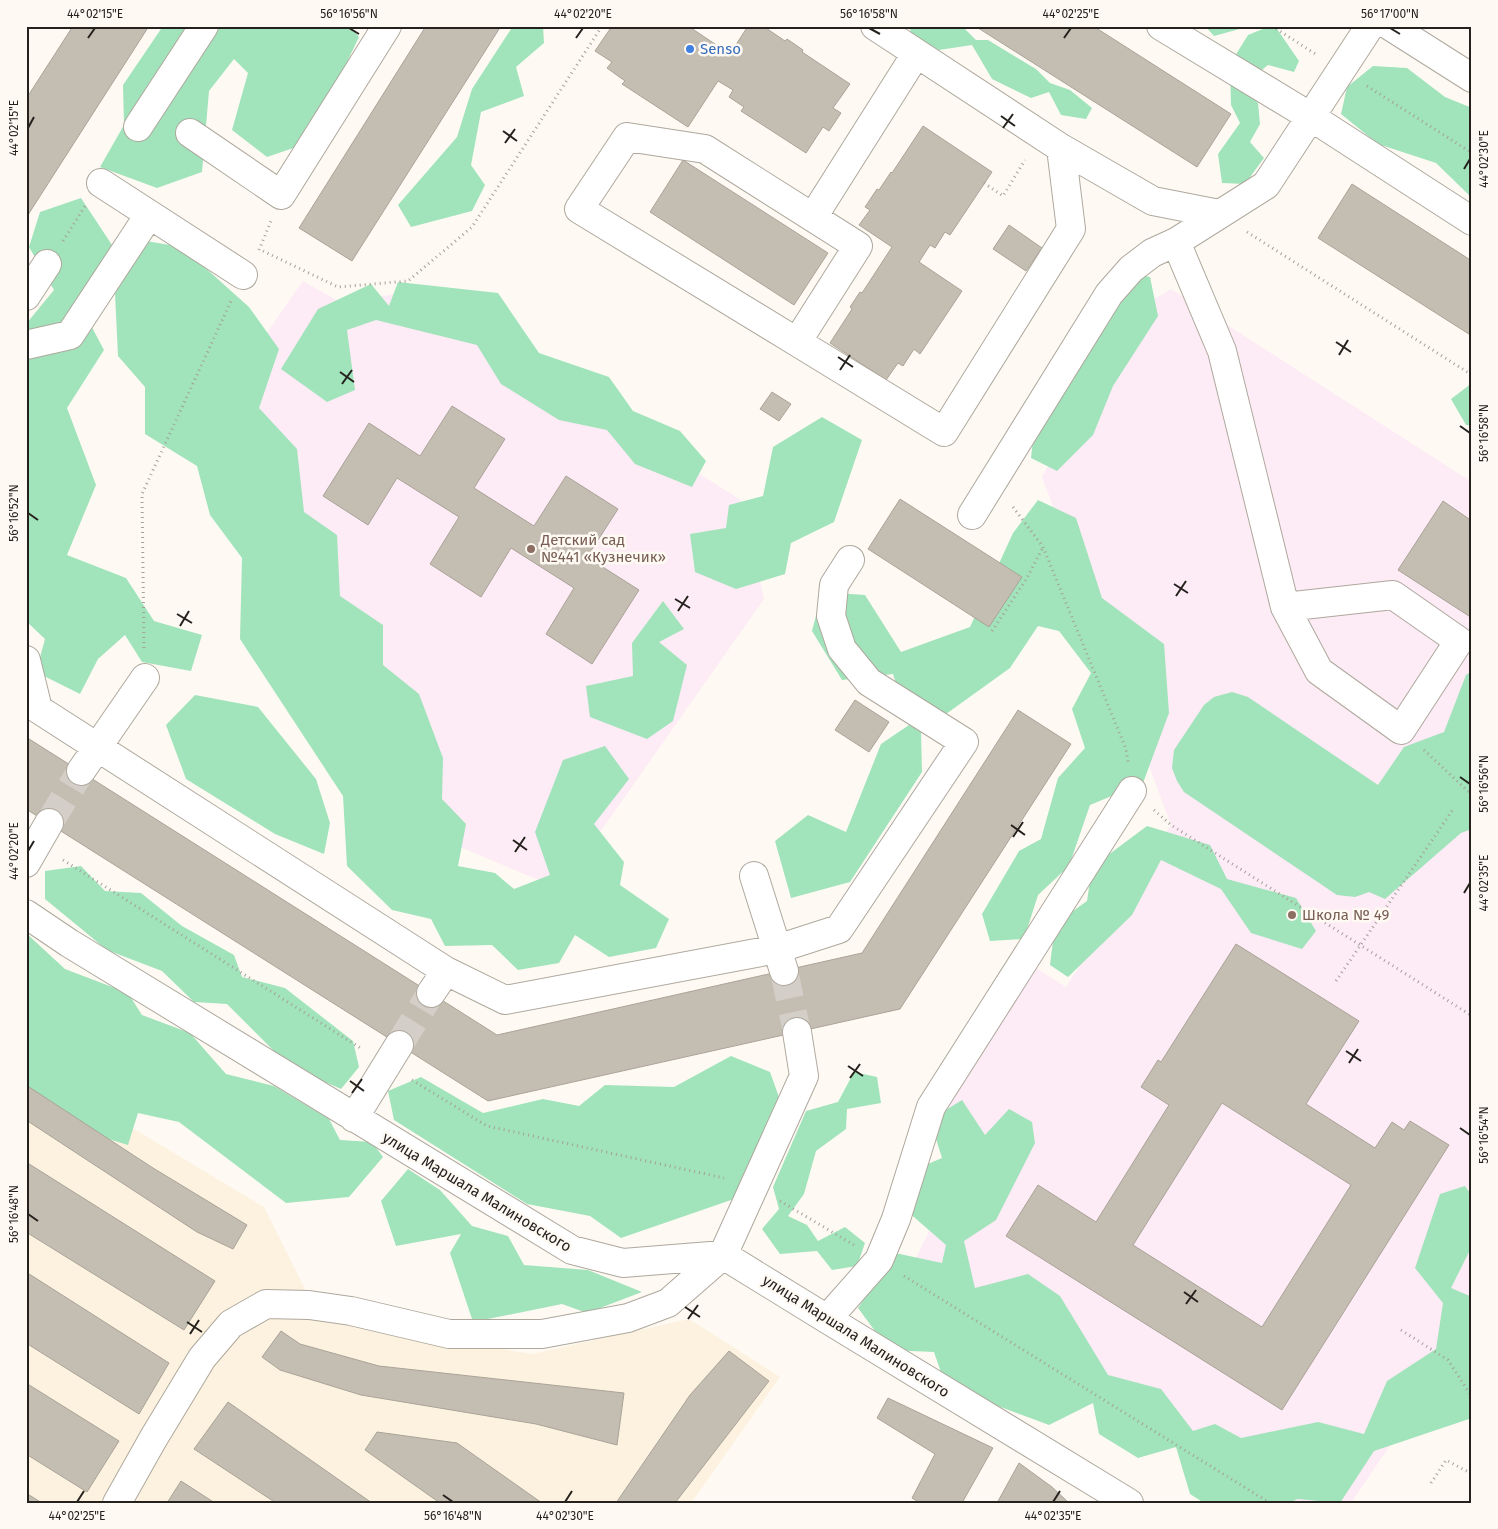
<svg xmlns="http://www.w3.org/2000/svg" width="1498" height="1529" viewBox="0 0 1498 1529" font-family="'Fira Sans',sans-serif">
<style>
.built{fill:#fcf2df}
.education{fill:#fdebf5}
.green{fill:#a1e3bb}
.building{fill:#c4bdb2;stroke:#aaa398;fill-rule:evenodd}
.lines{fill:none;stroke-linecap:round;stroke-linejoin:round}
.minor-tunnel{stroke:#d3cfc8;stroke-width:28;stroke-dasharray:28 14;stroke-linecap:butt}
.minor-casing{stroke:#aea89d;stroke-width:30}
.path{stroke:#a4a09a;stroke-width:3;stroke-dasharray:1 4;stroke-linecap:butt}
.minor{stroke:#fff;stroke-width:28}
.ticks{fill:none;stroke:#25221e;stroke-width:2}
.shop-dot{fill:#3f7fe0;stroke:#fefaf3;stroke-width:2}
.education-dot{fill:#8d6e63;stroke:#fefaf3;stroke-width:2}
.labels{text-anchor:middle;stroke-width:5;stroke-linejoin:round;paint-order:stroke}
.shop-label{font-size:15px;fill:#366cbe;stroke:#fefaf3;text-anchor:start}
.education-label{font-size:15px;fill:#785e54;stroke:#fefaf3;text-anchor:start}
.street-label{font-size:15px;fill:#25221e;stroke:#fefaf3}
.neatline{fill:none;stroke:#25221e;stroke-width:2}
.ticks-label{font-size:12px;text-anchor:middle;fill:#25221e}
</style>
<rect width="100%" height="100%" fill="#fefaf3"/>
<path class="built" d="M26,1064L264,1207L320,1319L532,1354L689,1319L780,1377L691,1503H26Z"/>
<path class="education" d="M303,281L342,303L407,292L741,500L764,599L560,889L441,839L233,381Z
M1171,289L1472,482V1325L1351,1503H1292L913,1264L975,1137L941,1114L1036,968L1066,987L1171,825L1042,477L1134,311Z"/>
<path class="green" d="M163,26H350L359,37L308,143L267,157L232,130L248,73L234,59L209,91L202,172L157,188L100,167L124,125L123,85Z
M513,26H543L544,43L516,67L524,96L481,112L471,165L485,185L472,211L411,227L398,205L457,137L472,89Z
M909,26H962L976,40H988L1036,69L1050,83L1070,90L1092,108L1086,119L1061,115L1049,92L1031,98L992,79L972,45L939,50L912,35Z
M1205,26H1243V28L1214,36Z
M1270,26H1275L1299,61L1294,72L1268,65L1242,86L1258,103L1260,124L1250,142L1264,158L1245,184L1222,183L1218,154L1240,123L1231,105L1230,64L1248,35Z
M1373,66L1407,68L1445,97L1472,108V198L1436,163L1378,144L1341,114L1347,87Z
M81,198L112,245L78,301L104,350L67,408L96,485L67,555L126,578L154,621L202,635L191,671L142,662L125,635L98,659L80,694L36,672L45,639L26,621V324L54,290L29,247L40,212Z
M140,240L182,247L249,307L279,349L259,408L297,449L304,512L337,535L340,596L383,625V665L419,694L443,758L442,799L466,824L458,866L495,873L514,889L550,875L535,832L563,760L605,746L629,779L594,824L624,862L620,885L669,919L656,948L609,957L575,935L559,963L518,970L492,945L445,946L431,919L392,910L347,866L343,796L240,639L242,558L210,515L197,466L145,434V387L118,356L115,294Z
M1136,274L1150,277L1158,316L1113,386L1093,435L1057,471L1031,458L1038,391Z
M398,282L498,293L539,353L609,377L633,411L680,431L706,461L692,487L635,464L607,430L559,420L501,384L477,345L376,320L347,330L355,390L327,402L281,369L318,309L371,284L389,306Z
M1472,383V425H1466L1451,399Z
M822,417L862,440L834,522L791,543L785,574L736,589L695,572L690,534L726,528L729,505L763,496L773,447Z
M1038,500L1076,518L1102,598L1164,644L1169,713L1143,783L1090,805L1069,866L1038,895L1024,939L990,941L982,914L1019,851L1041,839L1058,778L1085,748L1072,709L1091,673L1059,631L1038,626L1010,668L921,732L922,772L850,882L791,898L775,841L808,815L846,832L881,744L909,725L893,674L842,680L812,631L822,592L865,595L901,652L970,627L1013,533Z
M663,601L684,629L659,642L687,665L673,721L647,739L590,717L586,686L633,676L632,643Z
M1472,671V829L1461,833L1385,899L1369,892L1355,897L1337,895L1184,792L1177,781L1172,768L1174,750L1204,705L1214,697L1232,692L1248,697L1378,785L1404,747L1444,732L1466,675Z
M195,695L258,707L316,779L330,823L324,854L275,834L186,779L166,725Z
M1147,826L1210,845L1227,879L1296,898L1316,931L1302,949L1251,933L1221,889L1161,860L1132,915L1068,977L1050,965L1055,924L1087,901L1092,867Z
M81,866L105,891L141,893L182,926L234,955L242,977L285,988L353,1041L359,1067L341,1089L289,1066L227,1004L194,1002L162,971L107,950L45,899V871Z
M26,933L65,969L128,993L142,1015L190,1033L226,1074L274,1086L329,1119L340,1140L372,1142L383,1157L349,1197L286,1203L179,1122L138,1113L128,1145L79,1130L26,1086Z
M731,1056L770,1072L780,1100L734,1199L621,1238L590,1216L527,1204L394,1120L388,1091L421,1077L483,1113L543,1099L579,1106L605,1085L674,1087Z
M854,1072L877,1077L881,1103L847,1109L846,1129L816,1151L804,1194L788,1216L807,1225L818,1241L845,1227L865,1243L857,1266L832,1270L817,1251L780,1254L762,1229L779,1209L773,1187L806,1111L838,1102Z
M962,1100L985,1135L1009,1109L1032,1122L1035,1143L996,1220L964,1241L975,1288L1028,1274L1060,1296L1108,1375L1161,1389L1193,1431L1215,1424L1241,1438L1318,1422L1364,1434L1387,1381L1436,1349L1443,1303L1415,1268L1440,1194L1465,1186L1472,1196V1246L1451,1288L1472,1297V1418L1374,1451L1340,1503L1298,1499L1288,1503H1204L1190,1494L1176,1447L1138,1458L1099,1434L1093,1403L1049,1425L946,1387L934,1352L889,1350L858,1308L895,1253L942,1263L946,1245L907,1211L916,1169L942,1158L930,1120Z
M408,1169L440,1190L472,1226L508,1236L524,1265L588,1270L642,1292L587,1313L562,1304L473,1322L450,1253L461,1234L396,1246L381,1201Z"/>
<path class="building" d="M73,26H149L26,218V99Z
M426,26H501L352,261L299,228Z
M612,26H688L730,54L748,26H763L785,41L787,39L803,50L802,52L850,84L833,108L841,113L829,131L823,127L806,153L741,111L744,107L729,97L733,90L718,81L688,127L622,84L625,81L607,68L612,62L595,51Z
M975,26H1093L1231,114L1197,167Z
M923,126L992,172L950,235L945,232L935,248L930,245L919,262L962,291L920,354L914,349L903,366L898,363L886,380L830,343L852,309L850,307L860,292L862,293L892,247L859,225L870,210L865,207L877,189L879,190L891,172L892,173Z
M683,160L828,253L794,305L650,212Z
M1352,184L1472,261V336L1318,238Z
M1009,225L1042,248L1026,271L993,249Z
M772,392L791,404L779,421L760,409Z
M452,406L505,439L474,488L534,526L566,476L618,509L587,557L639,590L592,664L546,634L574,588L511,548L481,597L430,564L459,517L397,478L368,525L323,496L369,423L420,456Z
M900,499L1022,577L989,627L868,549Z
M1443,501L1472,521V618L1398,570Z
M855,700L889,722L869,752L835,730Z
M1018,710L1071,744L900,1009L488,1101L26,809V737L497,1035L862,953Z
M1236,944L1359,1021L1306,1104L1375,1148L1392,1122L1404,1130L1410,1121L1449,1145L1282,1410L1006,1236L1038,1185L1096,1222L1169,1105L1141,1087L1158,1060L1161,1062ZM1222,1103L1351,1185L1262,1327L1133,1245Z
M26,1085L153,1168L247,1225L233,1249L197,1232L26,1120Z
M26,1162L215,1281L184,1330L26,1232Z
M26,1272L169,1363L139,1414L26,1343Z
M281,1331L300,1344L379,1366L624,1393L617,1445L536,1424L361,1395L280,1370L262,1357Z
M729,1351L769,1381L675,1503H616L690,1395Z
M26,1383L119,1441L87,1492L26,1454Z
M888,1398L993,1448L962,1503H920L912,1498L935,1454L877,1418Z
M228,1402L372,1503H276L194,1449Z
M377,1432L457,1443L542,1503H440L365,1450Z
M1019,1463L1052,1487L1069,1503H997Z
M181,1481L215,1503H167Z
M26,1493L42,1503H26Z"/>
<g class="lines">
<path class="minor-tunnel" d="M49,823L81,771
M784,971L797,1032
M399,1045L431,993"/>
<defs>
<path id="minor" d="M875,26L1061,148L1153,201L1219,214
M1161,26L1311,117L1472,221
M1390,26L1472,78
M138,127L204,26
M190,133L281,195L387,26
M627,137L705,149L858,246L797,342L579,209Z
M101,183L243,275
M813,217L916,54
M1176,242L1222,351L1285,607L1319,671L1401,730L1459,641L1393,595L1285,607
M26,296L47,264
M797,342L944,432L1071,229L1061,148
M26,345L70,335L149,215
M972,515L1109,294L1131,269L1152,253L1176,242L1266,185L1370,26
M26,660L38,709L446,971L505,1000L777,949L839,929L964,742L869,682L842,649L831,616L834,585L850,560
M81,771L145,678
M26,863L49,823
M754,876L784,971
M26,914L69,943L572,1250L623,1263L723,1255L827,1319L1129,1503
M431,993L446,971
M354,1118L399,1045
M827,1319L879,1260L896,1219L931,1107L1132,791
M117,1503L153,1439L202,1358L231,1324L266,1304L309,1305L351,1311L449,1334H542L628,1318L668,1303L723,1255L804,1076L797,1032"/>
</defs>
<use href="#minor" class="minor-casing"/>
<path class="path" d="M1272,26L1317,55
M1367,86L1472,153
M984,183L1003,196L1025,160
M1247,232L1472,375
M63,241L85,206
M259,250L271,221
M263,251L338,287L408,281L472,227L602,26
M1013,507L1043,547L1126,749L1128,762
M992,631L1027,578L1043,547
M144,648L142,494L231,301
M1424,750L1472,795
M1154,810L1171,825L1472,1016
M63,860L362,1049
M1336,981L1454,808
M412,1080L487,1126L724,1178
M780,1201L854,1245
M904,1276L1270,1503
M1401,1330L1448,1360L1472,1397
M1431,1483L1446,1460L1472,1474"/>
<use href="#minor" class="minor"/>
</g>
<path class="ticks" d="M349,28L359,34M869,28L880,34M1390,28L1400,34M88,38L95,28M576,38L583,28M1064,38L1071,28M1001,116L1015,126M28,128L34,117M1003,128L1013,114M503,131L517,141M505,143L515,129M1464,169L1470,159M1336,342L1351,352M1339,355L1348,340M838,357L853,367M840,370L850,355M340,372L354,382M342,384L352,370M1460,426L1470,433M28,513L38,520M1174,584L1188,593M1176,596L1186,581M675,599L690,608M678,611L688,596M177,614L192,623M180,626L189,611M1460,777L1470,784M1011,825L1025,835M1013,837L1023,822M513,840L527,850M28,851L34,841M515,852L525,837M1464,893L1470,883M1346,1051L1361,1061M1349,1063L1358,1049M848,1066L863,1076M850,1078L860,1064M350,1081L364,1091M352,1093L362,1079M1460,1128L1470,1135M28,1214L38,1221M1184,1292L1198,1302M1186,1304L1196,1290M685,1307L700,1317M688,1319L698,1305M187,1322L202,1332M190,1334L199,1320M443,1495L453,1502M77,1502L84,1491M565,1502L572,1491M1053,1502L1060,1491"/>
<circle class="shop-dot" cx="690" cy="49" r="5"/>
<g class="education-dot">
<circle cx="531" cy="549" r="5"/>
<circle cx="1292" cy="915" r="5"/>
</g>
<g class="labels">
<g class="shop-label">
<text x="700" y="54">Senso</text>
</g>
<g class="education-label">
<text x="541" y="545">Детский сад<tspan x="541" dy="17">№441 «Кузнечик»</tspan></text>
<text x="1302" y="920">Школа № 49</text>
</g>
<g class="street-label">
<text transform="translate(477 1192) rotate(31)" y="5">улица Маршала Малиновского</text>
<text transform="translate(856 1336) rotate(32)" y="5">улица Маршала Малиновского</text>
</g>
</g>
<rect width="1498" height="1529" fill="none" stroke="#fefaf3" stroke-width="55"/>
<rect x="28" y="28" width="1442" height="1474" class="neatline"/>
<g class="ticks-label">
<text x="95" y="18">44°02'15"E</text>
<text x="349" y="18">56°16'56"N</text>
<text x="583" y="18">44°02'20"E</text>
<text x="869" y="18">56°16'58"N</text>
<text x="1071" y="18">44°02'25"E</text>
<text x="1390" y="18">56°17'00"N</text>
<text transform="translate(14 128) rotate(-90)" y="4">44°02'15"E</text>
<text transform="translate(1484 159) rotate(-90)" y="4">44°02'30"E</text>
<text transform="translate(1484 433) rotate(-90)" y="4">56°16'58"N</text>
<text transform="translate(14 513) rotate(-90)" y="4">56°16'52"N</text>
<text transform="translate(1484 784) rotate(-90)" y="4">56°16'56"N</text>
<text transform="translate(14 851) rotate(-90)" y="4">44°02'20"E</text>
<text transform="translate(1484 883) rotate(-90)" y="4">44°02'35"E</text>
<text transform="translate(1484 1135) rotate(-90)" y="4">56°16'54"N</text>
<text transform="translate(14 1214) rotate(-90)" y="4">56°16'48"N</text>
<text x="77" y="1520">44°02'25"E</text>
<text x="453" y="1520">56°16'48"N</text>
<text x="565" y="1520">44°02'30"E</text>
<text x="1053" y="1520">44°02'35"E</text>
</g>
</svg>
